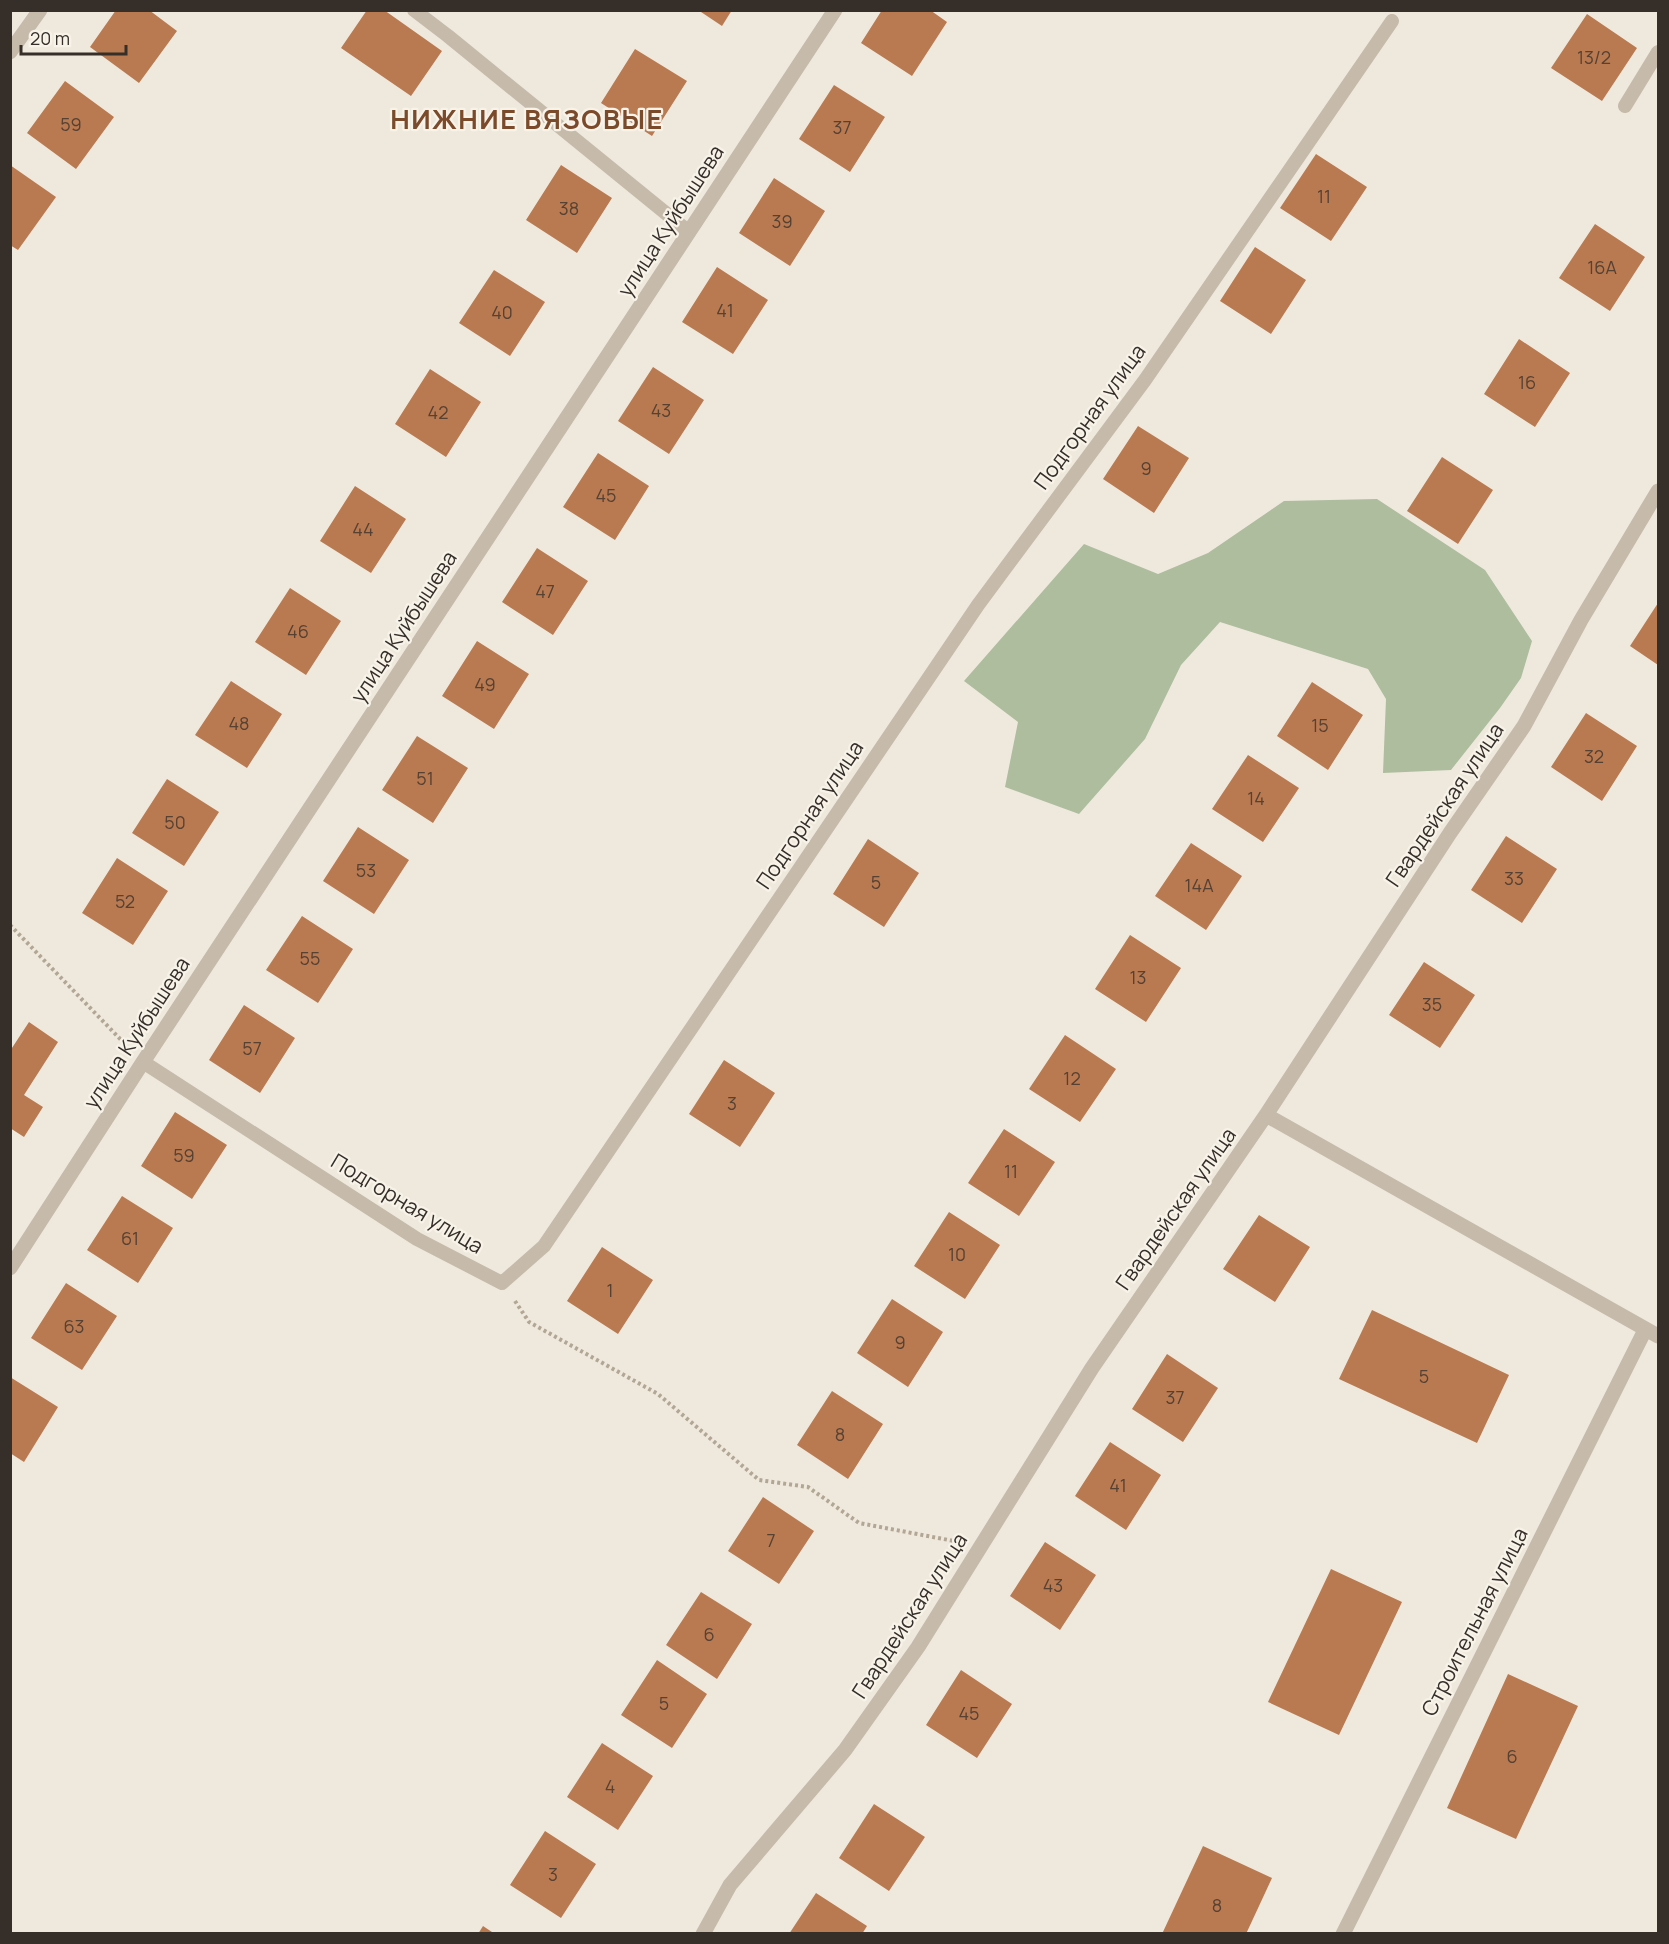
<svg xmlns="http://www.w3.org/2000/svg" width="1669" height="1944" viewBox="0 0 1669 1944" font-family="Manrope,sans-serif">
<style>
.green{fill:#aebd9e}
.building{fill:#b97a51}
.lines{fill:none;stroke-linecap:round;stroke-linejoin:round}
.path{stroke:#b2a694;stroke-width:4;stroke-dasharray:3 3;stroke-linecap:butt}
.service{stroke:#c6bbaa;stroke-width:14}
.minor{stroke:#c6bbaa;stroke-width:15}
.labels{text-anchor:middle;stroke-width:4.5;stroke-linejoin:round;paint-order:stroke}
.number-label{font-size:18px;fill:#564133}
.street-label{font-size:21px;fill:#352e29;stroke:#f8f3e9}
.district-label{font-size:27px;font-weight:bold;letter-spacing:1.5px;fill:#7b4a2a;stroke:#f8f3e9}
</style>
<rect width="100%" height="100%" fill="#efe9dd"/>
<path class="green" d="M1377,499L1485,570L1532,641L1521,678L1500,708L1451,770L1383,773L1386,699L1368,669L1220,622L1181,665L1145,739L1079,814L1005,787L1018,722L964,681L1084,544L1158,574L1208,553L1284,501Z"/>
<path class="building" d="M116,10H149L177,31L139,83L90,47Z
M367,10H384L442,51L411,96L341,48Z
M698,10H732L722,26Z
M882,10H930L947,22L912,76L861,43Z
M1587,14L1637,48L1602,101L1551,68Z
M635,49L687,81L652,136L601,103Z
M65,81L114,117L76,169L27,133Z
M834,85L885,117L850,172L799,139Z
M1316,154L1367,187L1331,241L1280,208Z
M10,165L56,197L18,250L10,245Z
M561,165L612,198L577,253L526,220Z
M774,178L825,211L790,266L739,233Z
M1595,224L1645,257L1610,311L1559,278Z
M1255,247L1306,280L1271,334L1220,301Z
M717,267L768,300L733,354L682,322Z
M494,270L545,302L510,356L459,323Z
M1519,339L1570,373L1535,427L1484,394Z
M653,367L704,400L669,454L618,421Z
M430,369L481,402L446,457L395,424Z
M1138,426L1189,458L1154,513L1103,479Z
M598,453L649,486L615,540L563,507Z
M1442,457L1493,490L1458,544L1407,511Z
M355,486L406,519L371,573L320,541Z
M537,548L588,581L553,635L502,602Z
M290,588L341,621L306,675L255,642Z
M1658,603V665L1630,646Z
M477,641L529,674L494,729L442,696Z
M231,681L282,714L247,768L195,735Z
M1312,682L1363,715L1328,770L1277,736Z
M1586,713L1637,746L1602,801L1551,767Z
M417,736L468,768L433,823L382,790Z
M1248,755L1299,788L1263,842L1212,809Z
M167,779L219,812L184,866L132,833Z
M358,827L409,860L374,914L323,881Z
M1506,836L1557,869L1522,923L1471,890Z
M868,839L919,873L884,927L833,894Z
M1191,843L1242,876L1206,930L1155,896Z
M117,858L168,891L133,945L82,913Z
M302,916L353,949L318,1003L266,970Z
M1130,935L1181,968L1146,1022L1095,989Z
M1424,962L1475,995L1440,1048L1389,1015Z
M244,1005L295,1038L260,1093L209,1060Z
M29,1022L58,1042L24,1095L43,1107L24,1137L10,1128V1051Z
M1065,1035L1116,1069L1080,1122L1029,1089Z
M724,1060L775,1093L740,1147L689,1114Z
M175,1112L227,1145L192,1199L141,1166Z
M1004,1129L1055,1162L1019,1216L968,1183Z
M122,1196L173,1228L138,1283L87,1250Z
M949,1212L1000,1245L965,1299L914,1266Z
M1259,1215L1310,1247L1275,1302L1223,1269Z
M602,1247L653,1280L618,1334L567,1301Z
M66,1283L117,1316L82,1370L31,1338Z
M892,1299L943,1332L908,1387L857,1353Z
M1372,1310L1509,1375L1477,1443L1339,1379Z
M1167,1354L1218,1388L1183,1442L1132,1409Z
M10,1377L58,1407L24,1462L10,1453Z
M832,1391L883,1424L848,1479L797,1445Z
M1110,1442L1161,1475L1126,1530L1075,1496Z
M763,1497L814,1531L779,1584L728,1551Z
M1045,1542L1096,1575L1060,1630L1010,1596Z
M1331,1569L1402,1602L1339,1735L1268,1702Z
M701,1592L752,1624L717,1679L666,1645Z
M657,1660L707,1694L672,1748L621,1715Z
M961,1670L1012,1704L977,1758L926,1725Z
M1508,1674L1578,1706L1516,1839L1447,1808Z
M602,1743L653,1776L618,1830L567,1797Z
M874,1804L925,1837L889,1891L839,1858Z
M545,1831L596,1864L561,1918L510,1885Z
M1203,1846L1272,1878L1246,1934H1162Z
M816,1893L867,1926L862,1934H789Z
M483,1926L495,1934H478Z"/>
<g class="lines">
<path class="path" d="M10,925L125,1044
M515,1301L529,1322L658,1394L759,1480L808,1487L859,1523L954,1541"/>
<path class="service" d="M414,10L448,36L689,232
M1625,106L1658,52
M143,1062L417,1239L502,1283L544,1246L978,605L1145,380L1392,21"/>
<path class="minor" d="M10,52L40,10
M1266,1115L1658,1336
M10,1268L143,1062L835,10
M703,1934L730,1885L845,1750L918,1647L1092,1368L1266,1115L1450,833L1524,726L1581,620L1658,491
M1343,1934L1645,1330"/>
</g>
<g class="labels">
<g class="number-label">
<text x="1594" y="64">13/2</text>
<text x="71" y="131">59</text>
<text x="842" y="134">37</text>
<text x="1324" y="203">11</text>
<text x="569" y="215">38</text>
<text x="782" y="228">39</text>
<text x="1602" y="274">16А</text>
<text x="725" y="317">41</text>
<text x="502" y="319">40</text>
<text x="1527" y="389">16</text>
<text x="661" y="417">43</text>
<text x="438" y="419">42</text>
<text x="1146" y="475">9</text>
<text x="606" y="502">45</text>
<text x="363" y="536">44</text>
<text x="545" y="598">47</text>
<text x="298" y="638">46</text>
<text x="485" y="691">49</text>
<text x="239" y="730">48</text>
<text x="1320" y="732">15</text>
<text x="1594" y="763">32</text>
<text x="425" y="785">51</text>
<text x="1256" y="805">14</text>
<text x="175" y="829">50</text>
<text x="366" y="877">53</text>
<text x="1514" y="885">33</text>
<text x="876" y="889">5</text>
<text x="1199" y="892">14А</text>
<text x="125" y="908">52</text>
<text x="310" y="965">55</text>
<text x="1138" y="984">13</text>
<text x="1432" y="1011">35</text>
<text x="252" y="1055">57</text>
<text x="1072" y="1085">12</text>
<text x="732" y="1110">3</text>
<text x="184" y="1162">59</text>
<text x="1011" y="1178">11</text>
<text x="130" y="1245">61</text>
<text x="957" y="1261">10</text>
<text x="610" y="1297">1</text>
<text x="74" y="1333">63</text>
<text x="900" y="1349">9</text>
<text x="1424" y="1383">5</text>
<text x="1175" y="1404">37</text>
<text x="840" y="1441">8</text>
<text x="1118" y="1492">41</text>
<text x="771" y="1547">7</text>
<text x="1053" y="1592">43</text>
<text x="709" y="1641">6</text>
<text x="664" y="1710">5</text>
<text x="969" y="1720">45</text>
<text x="1512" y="1763">6</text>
<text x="610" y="1793">4</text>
<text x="553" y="1881">3</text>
<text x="1217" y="1912">8</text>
</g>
<g class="street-label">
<text transform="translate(671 221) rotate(-57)" y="7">улица Куйбышева</text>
<text transform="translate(1090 417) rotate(-54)" y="7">Подгорная улица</text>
<text transform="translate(404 627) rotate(-57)" y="7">улица Куйбышева</text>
<text transform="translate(1445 805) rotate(-56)" y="7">Гвардейская улица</text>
<text transform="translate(810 815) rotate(-56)" y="7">Подгорная улица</text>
<text transform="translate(137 1033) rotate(-57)" y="7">улица Куйбышева</text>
<text transform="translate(407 1204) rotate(31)" y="7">Подгорная улица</text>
<text transform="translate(1176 1209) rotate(-55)" y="7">Гвардейская улица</text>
<text transform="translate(910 1616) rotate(-57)" y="7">Гвардейская улица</text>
<text transform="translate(1475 1622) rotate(-63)" y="7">Строительная улица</text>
</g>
<g class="district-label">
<text x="527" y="129">НИЖНИЕ ВЯЗОВЫЕ</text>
</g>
</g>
<rect width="1669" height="1944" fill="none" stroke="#352e29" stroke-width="24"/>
<path d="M21 45v9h105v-9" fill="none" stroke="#352e29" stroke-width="3"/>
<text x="30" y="45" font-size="18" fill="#352e29" stroke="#f8f3e9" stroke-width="4.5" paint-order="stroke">20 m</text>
</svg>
